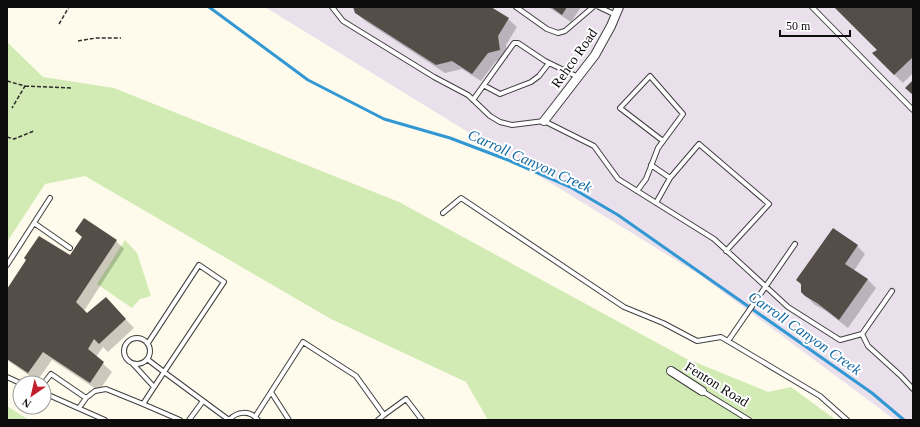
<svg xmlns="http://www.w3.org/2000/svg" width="920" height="427" viewBox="0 0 920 427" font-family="Georgia,serif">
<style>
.industrial{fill:#eae0ec}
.green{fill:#d2ebb4}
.shadow{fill:#0003}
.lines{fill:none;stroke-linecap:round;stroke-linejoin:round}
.stream{stroke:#3298d3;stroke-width:3}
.building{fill:#554d48}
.service-casing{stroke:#3f3f3f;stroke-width:6}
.minor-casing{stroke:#3f3f3f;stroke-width:10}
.path{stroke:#2e2e2e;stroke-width:1.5;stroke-dasharray:4 2;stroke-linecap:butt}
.service{stroke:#fff;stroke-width:4}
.minor{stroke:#fff;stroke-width:8}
.labels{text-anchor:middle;stroke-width:4;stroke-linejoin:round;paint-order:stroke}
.street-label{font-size:14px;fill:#0c0c0c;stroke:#fff}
.water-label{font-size:15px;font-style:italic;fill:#1168a3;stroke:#fff}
</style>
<rect width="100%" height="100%" fill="#fffbec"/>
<path class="industrial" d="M265,7H913V420H895L700,275Z"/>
<path class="green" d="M7,42L43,77L114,88L399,202L685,358L768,392L791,387L836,420H488L466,382L331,319L85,176L45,184L7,242Z
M125,240L137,253L151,296L140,299L132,308L97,284Z
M7,406L29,420H7Z"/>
<path class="shadow" d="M354,7H490L508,19L517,27L506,45L508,58L496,61L481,81L462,69L445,73L365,21L356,13Z
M548,7H581L571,22Z
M836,7H913V73L903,83L873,54L878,50Z
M116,241L124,249L84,311L87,315L114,307L134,328L108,352L103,347L96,357L112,372L99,391L52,360L37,381L7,360V291L70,256Z
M857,246L865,254L854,271L868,280L876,288L848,328L826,311L815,305L806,296L802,285L797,280Z"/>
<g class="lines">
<path class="stream" d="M209,7L308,80L384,119L450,138L508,160L572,188L618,215L872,393L904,420"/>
</g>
<path class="building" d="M353,7H491L509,18L498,36L500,50L488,53L472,74L452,61L436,65L355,13Z
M551,7H567L562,15Z
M834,7H912L913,57L894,75L872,53L877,50Z
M913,80V95L905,88Z
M84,218L117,240L76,302L87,313L106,297L126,319L99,344L94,339L88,349L104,362L90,383L43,352L28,373L7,359V289L26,260L24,258L39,236L70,255L82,237L75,231Z
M833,228L858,245L845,264L868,279L839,320L817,303L805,296L801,292V284L796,280Z"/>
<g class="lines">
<defs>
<path id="service" d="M332,7L343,21L434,77L468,95L490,116L500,122L512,125L544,121L594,146L618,179L714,239L788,307L840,340L862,334L892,291
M516,7L547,29L558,33L565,31L593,7
M599,7L616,15
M812,7L913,110
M485,86L500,94L531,82L539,76L549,63
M473,100L514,43H518L545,61L578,77
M651,165L670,178
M637,191L646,179L658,148L683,114L650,76L620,108L663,141
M656,203L670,178L699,144L769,204L726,251
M443,213L461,198L624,307L663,323L697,341L721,337L820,396L847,420
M34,223L70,248
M7,265L50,198
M862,334L868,346L901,376L913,389
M124 351a13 13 0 1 1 26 0a13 13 0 1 1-26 0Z
M728,341L795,244
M147,359L164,372L224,282L199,265L148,343
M133,364L154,387
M7,377L20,383
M44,383L51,374L86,398L95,391L106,389L143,404L164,372L229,420
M702,391L749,420
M271,392L289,420
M44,393L105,420
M143,404L180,420
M79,408L86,398
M384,415L406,399L422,420
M255,417L303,342L356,376L384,415L378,420
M189,420L203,401
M229,420C237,411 250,410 258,420"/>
<path id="minor" d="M544,121L595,55L611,26L619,7
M671,371L702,391"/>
</defs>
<use href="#service" class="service-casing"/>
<use href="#minor" class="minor-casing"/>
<path class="path" d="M59,24L69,7
M78,41L96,38H121
M7,81L25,86L12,108
M25,86L71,88
M7,137L14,139L34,131"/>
<use href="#service" class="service"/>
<use href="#minor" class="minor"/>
</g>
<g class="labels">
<g class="street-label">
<text transform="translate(574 58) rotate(-55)" y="5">Rehco Road</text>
<text transform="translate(717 384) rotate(32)" y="5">Fenton Road</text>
</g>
<g class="water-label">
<text transform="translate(530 161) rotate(24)" y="5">Carroll Canyon Creek</text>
<text transform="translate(805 333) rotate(35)" y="5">Carroll Canyon Creek</text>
</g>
</g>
<rect width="920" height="427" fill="none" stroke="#0c0c0c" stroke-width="16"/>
<g transform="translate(32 395) rotate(214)"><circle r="19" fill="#ffffff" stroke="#9e9e9e"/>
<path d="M0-3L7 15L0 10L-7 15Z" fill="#c21f2c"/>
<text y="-6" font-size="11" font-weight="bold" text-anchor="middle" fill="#0c0c0c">N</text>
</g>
<path d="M780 30v6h70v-6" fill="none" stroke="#0c0c0c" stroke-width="2"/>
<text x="786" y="30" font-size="12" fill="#0c0c0c" stroke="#ffffff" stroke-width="3" paint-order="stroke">50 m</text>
</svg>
